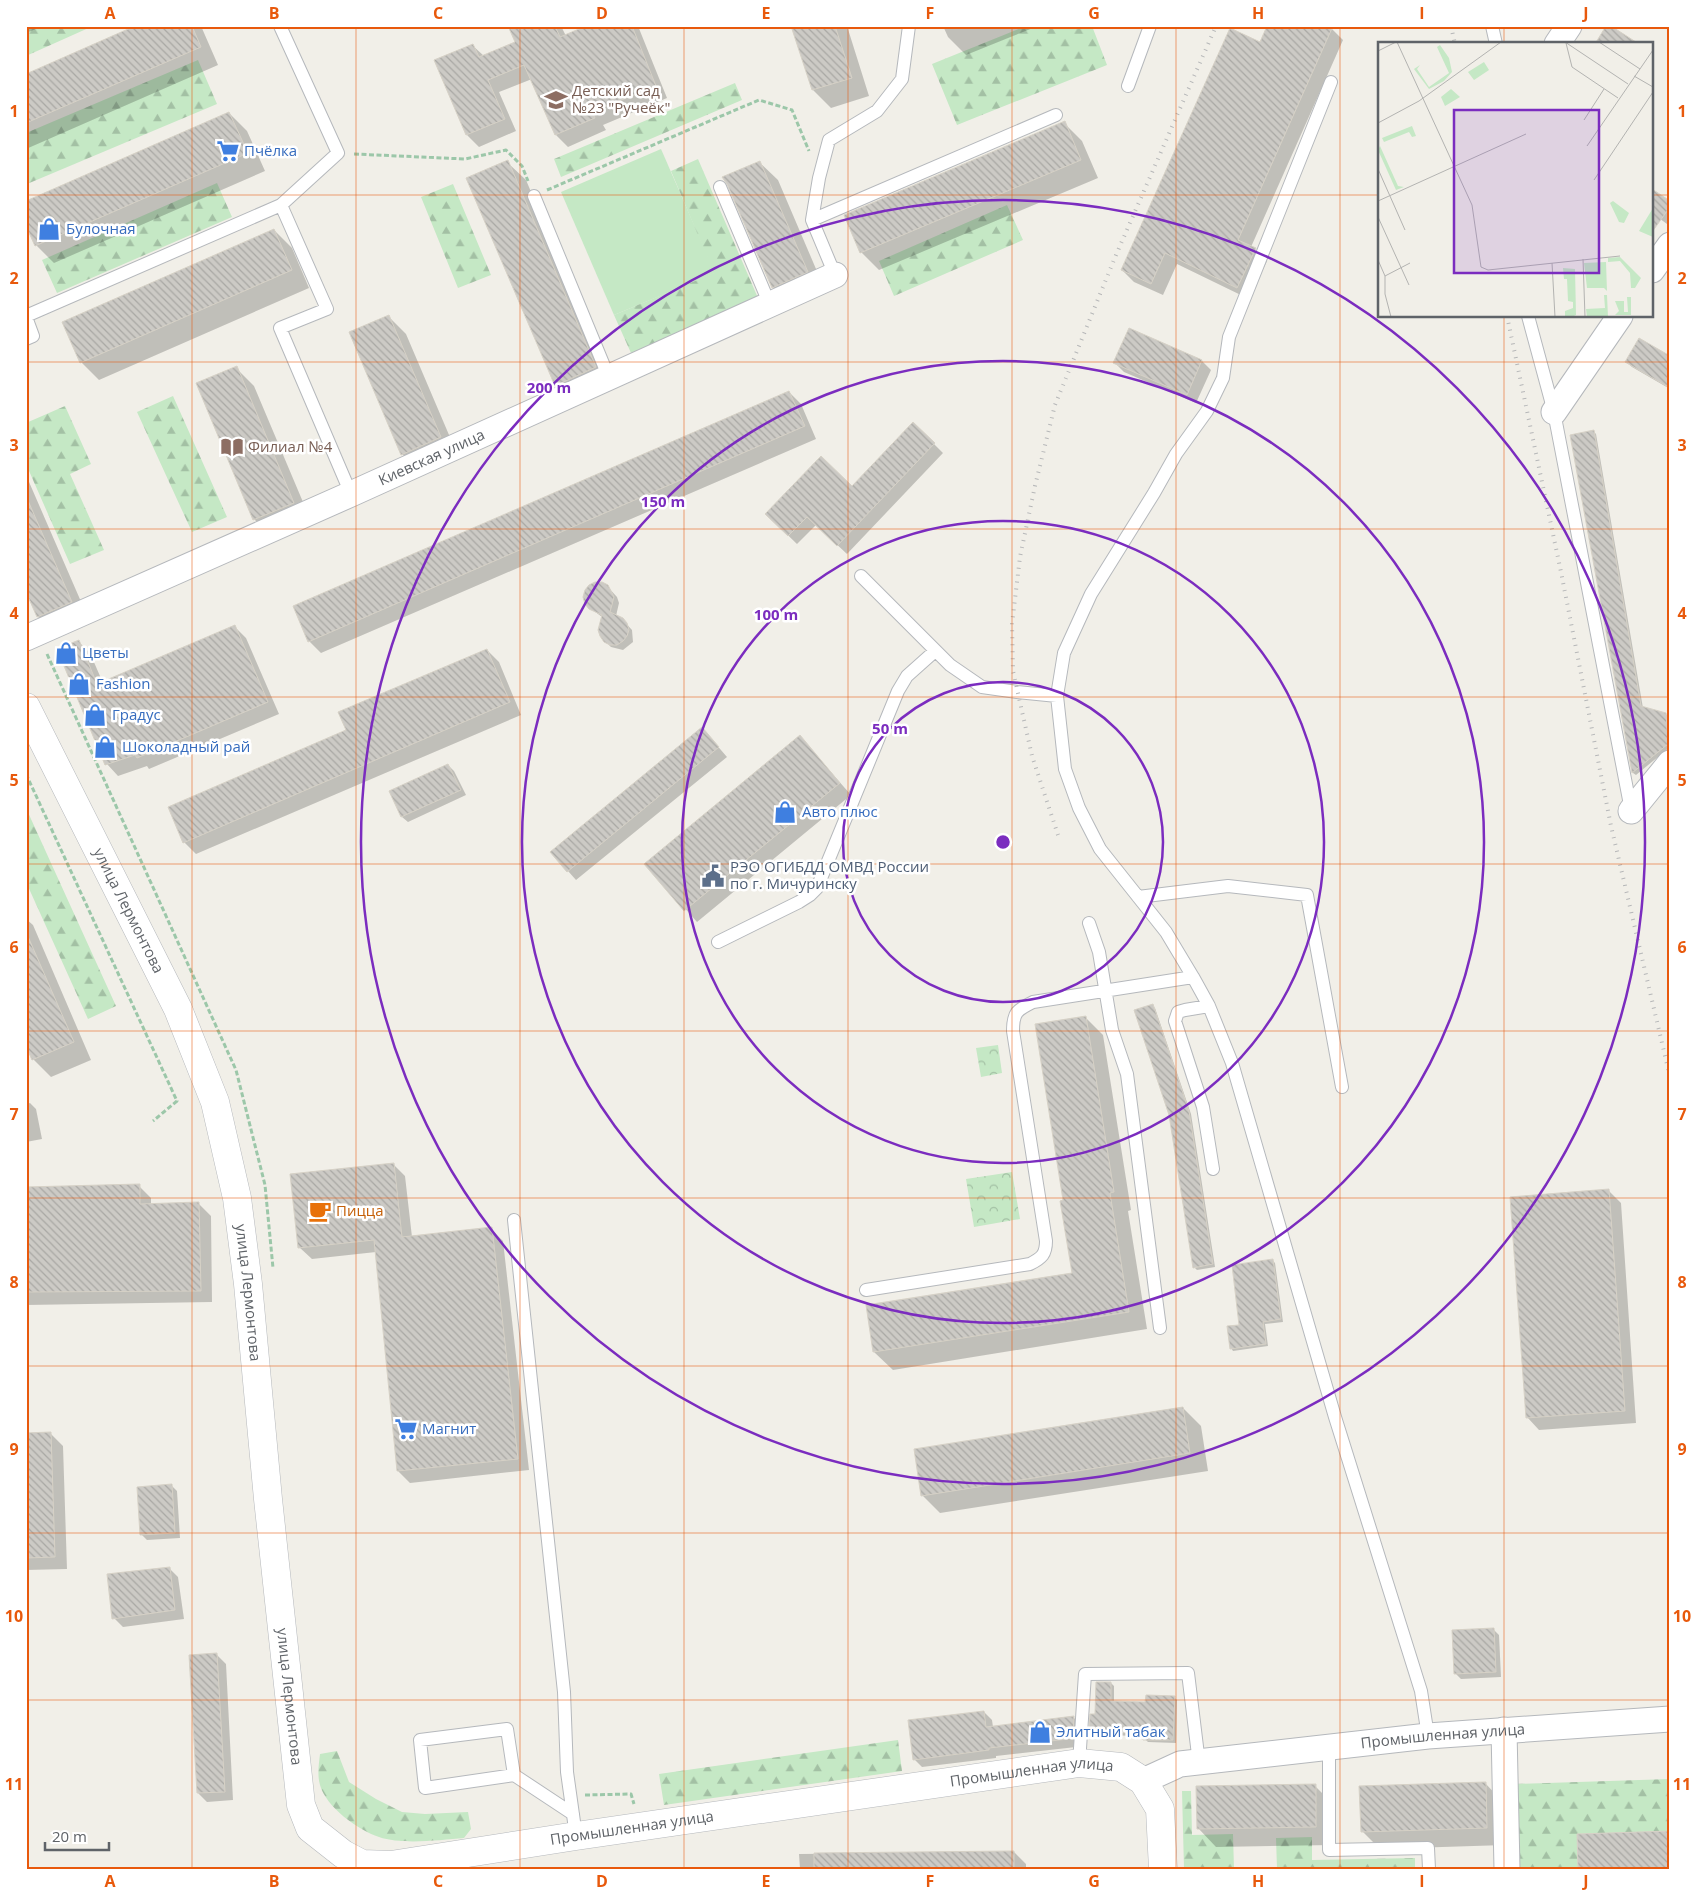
<svg xmlns="http://www.w3.org/2000/svg" width="1696" height="1895" viewBox="0 0 1696 1895" font-family="'Open Sans',sans-serif">
<style>
.grass{fill:#c5e8c5}
.forest{fill:url(#forest-firs)}
.park{fill:url(#park-crowns)}
.shadow{fill:#0003}
.building{fill:url(#building-back-hatch);stroke:#d6d1c6}
.lines{fill:none;stroke-linecap:round;stroke-linejoin:round}
.service-casing{stroke:#b5b8bc;stroke-width:14}
.minor-casing{stroke:#b5b8bc;stroke-width:27}
.tertiary-casing{stroke:#b5b8bc;stroke-width:29}
.path{stroke:#9cc7a9;stroke-width:3;stroke-dasharray:5 2.5;stroke-linecap:butt}
.service{stroke:#fff;stroke-width:12}
.minor{stroke:#fff;stroke-width:25}
.tertiary{stroke:#fff;stroke-width:28}
.rail{stroke:#b6b7b8;stroke-width:4;stroke-dasharray:1 6;stroke-linecap:butt}
.grid{fill:none;stroke:#e8590c;stroke-width:1;stroke-opacity:0.55}
.ring{fill:none;stroke:#7b2cbf;stroke-width:2.5}
.labels{text-anchor:middle;stroke-width:5;stroke-linejoin:round;paint-order:stroke}
.education-label{font-size:15px;fill:#785e54;stroke:#fff;text-anchor:start}
.shop-label{font-size:15px;fill:#366cbe;stroke:#fff;text-anchor:start}
.street-label{font-size:15px;fill:#5f6368;stroke:#fff}
.service-label{font-size:15px;fill:#4e5e75;stroke:#fff;text-anchor:start}
.food-label{font-size:15px;fill:#c56008;stroke:#fff;text-anchor:start}
.inset-road{fill:none;stroke:#b3b3b1;stroke-width:1}
.view{fill:#7b2cbf;fill-opacity:0.15;stroke:#7b2cbf;stroke-width:2.5}
.inset-edge{fill:none;stroke:#5f6368;stroke-width:2.5}
.centre{fill:#7b2cbf;stroke:#fff;stroke-width:2.5}
.ring-label{font-size:15px;text-anchor:middle;font-weight:bold;fill:#7b2cbf;stroke:#fff;stroke-width:5;stroke-linejoin:round;paint-order:stroke}
.neatline{fill:none;stroke:#e8590c;stroke-width:2}
.grid-label{font-size:16px;text-anchor:middle;font-weight:bold;fill:#e8590c}
</style>
<defs>
<pattern id="forest-firs" width="22" height="20" patternUnits="userSpaceOnUse" patternTransform="scale(1.25)"><rect width="22" height="20" fill="#c5e8c5"/><path d="M5 1l3.5 6h-7zM16 11l3.5 6h-7z" fill="#a3c0a4"/></pattern>
<pattern id="park-crowns" width="20" height="18" patternUnits="userSpaceOnUse" patternTransform="scale(1.25)"><rect width="20" height="18" fill="#c5e8c5"/><path d="M2 6a3 3 0 1 1 6 0M12 15a3 3 0 1 1 6 0" fill="none" stroke="#a3c0a4"/></pattern>
<pattern id="building-back-hatch" width="6" height="6" patternUnits="userSpaceOnUse" patternTransform="scale(1.25)"><rect width="6" height="6" fill="#cccac5"/><path d="M-1 5l2 2M0 0l6 6M5-1l2 2" fill="none" stroke="#a9a8a4"/></pattern>
</defs>
<rect width="100%" height="100%" fill="#f1efe8"/>
<path class="grass" d="M661,149L715,273L614,315L561,192Z"/>
<path class="forest" d="M26,26H93L26,56Z
M1026,26H1092L1107,65L957,125L932,64Z
M198,60L217,104L27,184L26,133Z
M735,83L742,100L561,177L554,159Z
M698,159L758,298L631,353L614,315L714,273L671,171Z
M217,183L232,217L57,293L42,260Z
M453,184L491,275L458,288L421,197Z
M1007,205L1023,240L894,296L879,261Z
M173,396L227,517L192,532L137,412Z
M65,406L91,464L70,474L104,550L70,564L26,464V423Z
M26,808L116,1006L88,1019L26,882Z
M898,1740L902,1771L664,1805L659,1774Z
M337,1751L349,1782L376,1799L402,1812L425,1814L468,1812L471,1829L464,1838C440,1840 402,1845 379,1837C358,1830 326,1807 320,1785C317,1775 319,1763 320,1754Z
M1670,1779V1831L1577,1834L1578,1869H1517L1514,1784Z
M1182,1791H1191L1192,1835L1233,1834L1234,1869H1184Z
M1312,1837V1860L1415,1858V1869H1277L1276,1838Z"/>
<path class="park" d="M998,1045L1002,1073L981,1077L976,1048Z
M1012,1172L1020,1219L974,1227L966,1179Z"/>
<path class="shadow" d="M26,26H43L26,33Z
M139,26H201L218,65L26,149V75Z
M509,26H561L566,36L589,26H638L667,98L603,125L606,130L568,147L556,135L532,79L499,92L516,131L479,147L467,135L436,60L472,45L484,56L516,43Z
M792,26H847L869,96L831,108L813,90Z
M943,26H1038L966,55L948,37Z
M1331,28L1343,40L1251,247L1267,261L1249,299L1177,264L1163,295L1134,282L1122,270L1261,43Z
M229,113L247,131L265,171L54,263L36,245Z
M1064,123L1082,141L1098,178L879,270L861,252Z
M507,162L526,180L613,386L574,403L556,385Z
M759,162L778,180L825,290L791,305L773,287Z
M1670,202V220L1667,224L1652,213Z
M274,230L292,248L309,288L99,380L81,362Z
M388,316L406,334L458,456L420,472L402,454Z
M1130,329L1202,361L1211,370L1196,403L1124,372L1115,363Z
M1670,357V389L1632,367L1627,362Z
M236,368L254,386L311,521L272,537L254,519Z
M789,392L801,404L816,439L321,653L309,641Z
M1594,432L1596,434L1643,708L1666,714L1668,717L1670,747L1636,775L1633,773L1571,436Z
M934,444L943,453L847,554L816,525L797,544L766,514L852,488Z
M26,475L89,620L56,635L38,617L26,589Z
M607,586L617,597L619,603L616,616L622,619L632,630L633,642L623,650L611,647L605,641L602,617L590,608Z
M235,627L246,638L279,714L149,769L147,766L118,776L107,764L79,642L90,653L103,683Z
M487,650L499,662L521,715L196,854L184,842L348,730Z
M702,728L727,757L576,880L568,871Z
M800,737L851,795L697,922L646,864Z
M448,765L454,771L466,795L408,822L402,817L390,792Z
M26,919L33,925L91,1060L51,1077L33,1059L26,1043Z
M1152,1006L1155,1008L1191,1114L1215,1267L1197,1270L1194,1267Z
M1085,1017L1103,1035L1131,1210L1128,1211L1147,1329L893,1370L874,1352L1073,1274L1065,1201Z
M30,1103L36,1109L42,1139L26,1142V1104Z
M393,1164L405,1176L412,1237L491,1229L503,1241L529,1470L410,1483L398,1471L376,1252L312,1259L299,1247Z
M139,1186L151,1198V1205L199,1204L211,1216L212,1302L26,1305V1188Z
M1609,1191L1621,1203L1636,1423L1539,1430L1527,1417Z
M1273,1261L1275,1263L1283,1322L1265,1324L1268,1346L1233,1351L1231,1348Z
M1183,1408L1201,1426L1208,1471L940,1513L922,1495Z
M26,1434H51L63,1446L67,1569L26,1570Z
M172,1486L177,1491L180,1538L147,1540L141,1534Z
M169,1568L178,1577L184,1619L123,1627L114,1618Z
M1493,1629L1499,1635L1501,1677L1461,1679L1455,1673Z
M217,1655L226,1664L233,1800L207,1802L198,1793Z
M1111,1683L1114,1686V1702L1147,1703L1174,1697L1177,1700L1176,1743L1148,1742L1145,1739V1736L1094,1735L1091,1732Z
M984,1712L992,1720L993,1727L1074,1718L1082,1726L1076,1747L996,1756V1758L922,1767L914,1759Z
M1485,1783L1503,1802L1505,1845L1380,1849L1362,1831Z
M1315,1786L1333,1804L1334,1845L1216,1847L1198,1828Z
M1014,1852L1026,1864V1869H800L799,1854Z"/>
<path class="building" d="M135,26H192L201,47L26,123V74Z
M508,26H555L560,37L586,26H632L656,86L592,112L595,118L555,135L524,65L488,80L505,119L466,135L434,60L473,44L479,57L515,42Z
M791,26H835L852,78L812,90Z
M1267,26H1333L1238,240L1256,248L1237,288L1165,253L1151,284L1121,270L1230,28L1260,42Z
M1606,26H1611L1639,44H1595Z
M229,112L248,153L35,246L26,226V201Z
M1065,121L1081,160L860,253L844,215Z
M508,160L596,367L555,386L466,178Z
M760,161L808,272L772,288L727,184L722,177Z
M1652,189L1670,201V207L1652,232Z
M274,229L292,270L80,363L62,322Z
M389,315L441,437L401,455L349,332Z
M1129,328L1202,360L1187,395L1113,363Z
M1639,338L1670,356V388L1625,362Z
M237,366L294,503L253,520L196,383Z
M789,391L805,426L308,642L293,606Z
M913,422L935,443L837,546L807,517L788,536L765,514L821,456L852,486Z
M1594,430L1641,706L1666,713L1668,744L1632,773L1570,435Z
M26,496L72,602L37,617L26,592Z
M595,582H602L608,585L614,597L610,612L623,618L627,623L629,630L627,636L623,641L617,645H610L604,642L600,636L598,630L602,615L589,609L585,604L583,597L585,590L589,585Z
M235,625L268,702L137,758L135,755L105,765L57,649L79,640L97,684Z
M487,649L510,702L183,843L168,807L346,730L338,712Z
M702,727L719,747L567,872L550,852Z
M800,735L840,783L684,911L644,864Z
M448,764L461,790L401,817L389,791Z
M26,932L74,1042L32,1060L26,1046Z
M1153,1004L1189,1111L1213,1264L1193,1268L1169,1115L1134,1010Z
M1086,1016L1114,1192L1110,1193L1129,1312L873,1352L866,1305L1072,1273L1060,1201L1063,1200L1035,1024Z
M394,1163L402,1237L492,1227L518,1459L397,1471L374,1240L298,1248L290,1174Z
M140,1184V1204L199,1202L201,1291L26,1292V1187Z
M1609,1189L1625,1411L1526,1418L1510,1197Z
M1273,1259L1281,1319L1263,1322L1266,1344L1230,1349L1227,1326L1239,1325L1232,1265Z
M1183,1407L1190,1453L921,1496L914,1449Z
M51,1432L55,1557L26,1558V1433Z
M172,1484L175,1533L140,1535L137,1487Z
M170,1567L175,1610L112,1619L107,1574Z
M1494,1628L1496,1672L1454,1674L1452,1630Z
M217,1653L225,1792L197,1793L189,1655Z
M1096,1682H1111V1701L1145,1702L1146,1695L1175,1696L1173,1740H1143L1144,1733L1089,1732L1090,1714H1095Z
M984,1711L986,1727L1074,1716L1073,1732H1067L1068,1739L989,1748V1750L913,1760L908,1720Z
M1486,1782L1487,1828L1361,1832L1359,1786Z
M1316,1784V1827L1197,1829L1196,1786Z
M1670,1831V1869H1578L1577,1834Z
M1014,1851V1869H814V1853Z"/>
<g class="lines">
<defs>
<path id="service" d="M280,26L338,153L281,205
M1492,26L1496,44
M1128,86L1150,26
M720,187L770,305
M534,196L609,378
M812,220L1056,115
M835,275L812,220L819,178L829,140L877,111L902,79L909,26
M26,316L281,205L327,309L280,328L351,494
M1528,316L1554,412L1631,810
M26,317L33,336L26,339
M861,576L950,665L982,687L1017,692L1057,696L1065,769L1079,808L1100,849L1166,932L1193,977L1209,1006L1232,1063L1335,1417L1421,1691L1428,1736
M1057,696L1064,653L1091,594L1154,493L1176,454L1207,411L1223,378L1229,337L1331,82
M1138,897L1228,886L1307,895L1342,1087
M1089,923L1099,952L1112,1030L1127,1074L1160,1328
M718,942L799,902L810,895L817,888L898,691L907,676L935,651
M1209,1006L1185,1010L1178,1012L1175,1021L1203,1107L1213,1169
M514,1220L564,1692L567,1772L576,1836
M866,1290L1030,1264C1042,1258 1046,1254 1046,1241L1013,1031C1013,1012 1017,1010 1033,1002L1193,977
M1329,1748V1850L1428,1848L1429,1869
M1079,1763L1085,1674L1188,1673L1199,1763
M514,1775L425,1788L420,1740L507,1729L514,1775L573,1814"/>
<g id="minor">
<path d="M1557,44L1569,26"/>
<path d="M1652,270L1670,245"/>
<path d="M1554,412L1620,316"/>
<path id="s1" d="M26,638L351,494L835,275"/>
<path d="M1631,811L1670,763"/>
<path d="M1504,1730L1507,1869"/>
<path id="s2" d="M1143,1781L1180,1764L1428,1736L1670,1719"/>
</g>
<g id="tertiary">
<path id="s3" d="M26,707L178,1009L215,1102L237,1198L248,1284L268,1499L301,1805L310,1828L343,1854L362,1864L391,1865L576,1836L1079,1763L1121,1767L1143,1781L1160,1809L1163,1869"/>
</g>
</defs>
<use href="#service" class="service-casing"/>
<use href="#minor" class="minor-casing"/>
<use href="#tertiary" class="tertiary-casing"/>
<path class="path" d="M354,154L465,159L506,150L522,166L528,181
M547,190L759,100L792,110L809,151
M47,654L236,1070L265,1185L273,1268
M26,774L177,1101L153,1121
M585,1795L631,1794L634,1804"/>
<use href="#service" class="service"/>
<use href="#minor" class="minor"/>
<use href="#tertiary" class="tertiary"/>
<path class="rail" d="M1451,26L1455,44
M1507,316L1561,572L1611,826L1670,1077
M1058,835L1032,756L1013,671L1012,624L1020,557L1035,486L1055,405L1116,255L1216,26"/>
</g>
<path class="grid" d="M192,26V1869M356,26V1869M520,26V1869M684,26V1869M848,26V1869M1012,26V1869M1176,26V1869M1340,26V1869M1504,26V44M26,195H1380M1652,195H1670M1504,316V1869M26,362H1670M26,529H1670M26,697H1670M26,864H1670M26,1031H1670M26,1198H1670M26,1366H1670M26,1533H1670M26,1700H1670"/>
<g class="ring">
<circle cx="1003" cy="842" r="160"/>
<circle cx="1003" cy="842" r="321"/>
<circle cx="1003" cy="842" r="481"/>
<circle cx="1003" cy="842" r="642"/>
</g>
<defs>
<symbol id="school-bare" viewBox="-9 -9 18 18"><path d="M0-5L7-2L0 1L-7-2ZM-4 1L0 2.5L4 1V4Q0 6-4 4Z" fill="#8d6e63" stroke="#fff" stroke-width="2.5" paint-order="stroke"/></symbol>
<symbol id="supermarket-bare" viewBox="-9 -9 18 18"><path d="M-6-5.5h2.5l.6 2H6L4.5 2H-2.5L-4.4-4H-6ZM-1.5 3.2a1.3 1.3 0 1 0 .1 0ZM3 3.2a1.3 1.3 0 1 0 .1 0Z" fill="#3f7fe0" stroke="#fff" stroke-width="2.5" paint-order="stroke"/></symbol>
<symbol id="shop-bare" viewBox="-9 -9 18 18"><path d="M-5-2.5h2.3a2.7 3.5 0 0 1 5.4 0H5L5.5 6h-11ZM-1.5-2.5h3a1.5 2.3 0 0 0-3 0Z" fill="#3f7fe0" stroke="#fff" stroke-width="2.5" paint-order="stroke"/></symbol>
<symbol id="library-bare" viewBox="-9 -9 18 18"><path d="M-6-4Q-3-5.5-.7-3.5V5Q-3 3-6 4ZM6-4Q3-5.5 .7-3.5V5Q3 3 6 4Z" fill="#8d6e63" stroke="#fff" stroke-width="2.5" paint-order="stroke"/></symbol>
<symbol id="civic-bare" viewBox="-9 -9 18 18"><path d="M-.6-6.5H3V-4.5H.6V-3L4-1V1h2V6H-6V1h2V-1L-.6-3ZM-1.2 2.5V6h2.4V2.5Z" fill="#5c6f8a" stroke="#fff" stroke-width="2.5" paint-order="stroke"/></symbol>
<symbol id="cafe-bare" viewBox="-9 -9 18 18"><path d="M-5.5-4.5H6V0H3Q3 3.5 0 3.5H-2.5Q-5.5 3.5-5.5 0ZM3-3.2v2h1.7v-2ZM-6 4.5H4V6H-6Z" fill="#e8710a" stroke="#fff" stroke-width="2.5" paint-order="stroke"/></symbol>
</defs>
<g fill-rule="evenodd">
<use href="#school-bare" x="540" y="84" width="32" height="32"/>
<use href="#supermarket-bare" x="212" y="135" width="32" height="32"/>
<use href="#shop-bare" x="33" y="213" width="32" height="32"/>
<use href="#library-bare" x="216" y="431" width="32" height="32"/>
<use href="#shop-bare" x="50" y="637" width="32" height="32"/>
<use href="#shop-bare" x="63" y="668" width="32" height="32"/>
<use href="#shop-bare" x="79" y="699" width="32" height="32"/>
<use href="#shop-bare" x="89" y="731" width="32" height="32"/>
<use href="#shop-bare" x="769" y="796" width="32" height="32"/>
<use href="#civic-bare" x="697" y="860" width="32" height="32"/>
<use href="#cafe-bare" x="304" y="1195" width="32" height="32"/>
<use href="#supermarket-bare" x="390" y="1413" width="32" height="32"/>
<use href="#shop-bare" x="1024" y="1716" width="32" height="32"/>
</g>
<g class="labels">
<g class="education-label">
<text x="572" y="96">Детский сад<tspan x="572" dy="17">№23 "Ручеёк"</tspan></text>
<text x="248" y="452">Филиал №4</text>
</g>
<g class="shop-label">
<text x="244" y="156">Пчёлка</text>
<text x="66" y="234">Булочная</text>
<text x="82" y="658">Цветы</text>
<text x="96" y="689">Fashion</text>
<text x="112" y="720">Градус</text>
<text x="122" y="752">Шоколадный рай</text>
<text x="802" y="817">Авто плюс</text>
<text x="422" y="1434">Магнит</text>
<text x="1056" y="1737">Элитный табак</text>
</g>
<g class="street-label">
<text dy="5" stroke="none"><textPath href="#s1" startOffset="444">Киевская улица</textPath></text>
<text dy="5" stroke="none"><textPath href="#s3" startOffset="228">улица Лермонтова</textPath></text>
<text dy="5" stroke="none"><textPath href="#s3" startOffset="632">улица Лермонтова</textPath></text>
<text dy="5" stroke="none"><textPath href="#s3" startOffset="1038">улица Лермонтова</textPath></text>
<text dy="5" stroke="none"><textPath href="#s2" startOffset="305">Промышленная улица</textPath></text>
<text dy="5" stroke="none"><textPath href="#s3" startOffset="1912">Промышленная улица</textPath></text>
<text dy="5" stroke="none"><textPath href="#s3" startOffset="1508">Промышленная улица</textPath></text>
</g>
<g class="service-label">
<text x="730" y="872">РЭО ОГИБДД ОМВД России<tspan x="730" dy="17">по г. Мичуринску</tspan></text>
</g>
<g class="food-label">
<text x="336" y="1216">Пицца</text>
</g>
</g>
<g transform="translate(1378 42)">
<rect width="275" height="275" fill="#f1efe8"/>
<path d="M106,20L111,28L96,38L90,30ZM73,47L82,55L67,64L63,55ZM235,159L251,171L246,181L241,180L232,161ZM275,166V195L261,189Z" fill="#c5e8c5"/>
<path d="M62,3L71,16L74,30L66,39L51,47L36,27L42,23L39,27L51,45L71,31L59,5ZM34,84L38,94L34,95L31,90L6,100L4,96ZM2,104L20,144L26,145L18,148L0,108ZM242,215L263,236L257,246H253L252,231L242,219L230,220V216ZM228,220L229,249L226,246H209L206,221ZM185,226L197,227L198,273L194,275H187V269L195,266V260L190,259L189,237H186ZM226,253H229L230,275H209L208,267L227,266ZM249,255H253V273H237L241,269L237,259H246V270H250Z" fill="#c5e8c5"/>
<path class="inset-road" d="M19,0L94,163L103,225L110,228L242,214M187,0L250,42M221,0L262,27M188,1L194,25L240,56M0,9L18,0M256,34L275,45M206,78L226,47M0,81L41,59L123,0M209,104L275,8M0,127L27,188M216,138L275,50M0,159L148,92M0,175L31,243M205,217L207,275M0,218L7,234V252L13,275M174,221L177,275M7,234L32,221"/>
<path class="view" d="M76,68H221V231H76Z"/>
<rect width="275" height="275" class="inset-edge"/>
</g>
<circle cx="1003" cy="842" r="8" class="centre"/>
<g class="ring-label">
<text x="549" y="393">200 m</text>
<text x="663" y="507">150 m</text>
<text x="776" y="620">100 m</text>
<text x="890" y="734">50 m</text>
</g>
<rect width="1696" height="1895" fill="none" stroke="#ffffff" stroke-width="55"/>
<path d="M45 1842v8h64v-8" fill="none" stroke="#5f6368" stroke-width="2.5"/>
<text x="52" y="1842" font-size="15" fill="#5f6368" stroke="#ffffff" stroke-width="4" paint-order="stroke">20 m</text>
<rect x="28" y="28" width="1640" height="1840" class="neatline"/>
<g class="grid-label">
<text x="110" y="19">A</text>
<text x="274" y="19">B</text>
<text x="438" y="19">C</text>
<text x="602" y="19">D</text>
<text x="766" y="19">E</text>
<text x="930" y="19">F</text>
<text x="1094" y="19">G</text>
<text x="1258" y="19">H</text>
<text x="1422" y="19">I</text>
<text x="1586" y="19">J</text>
<text x="14" y="117">1</text>
<text x="1682" y="117">1</text>
<text x="14" y="284">2</text>
<text x="1682" y="284">2</text>
<text x="14" y="451">3</text>
<text x="1682" y="451">3</text>
<text x="14" y="619">4</text>
<text x="1682" y="619">4</text>
<text x="14" y="786">5</text>
<text x="1682" y="786">5</text>
<text x="14" y="953">6</text>
<text x="1682" y="953">6</text>
<text x="14" y="1120">7</text>
<text x="1682" y="1120">7</text>
<text x="14" y="1288">8</text>
<text x="1682" y="1288">8</text>
<text x="14" y="1455">9</text>
<text x="1682" y="1455">9</text>
<text x="14" y="1622">10</text>
<text x="1682" y="1622">10</text>
<text x="14" y="1790">11</text>
<text x="1682" y="1790">11</text>
<text x="110" y="1887">A</text>
<text x="274" y="1887">B</text>
<text x="438" y="1887">C</text>
<text x="602" y="1887">D</text>
<text x="766" y="1887">E</text>
<text x="930" y="1887">F</text>
<text x="1094" y="1887">G</text>
<text x="1258" y="1887">H</text>
<text x="1422" y="1887">I</text>
<text x="1586" y="1887">J</text>
</g>
</svg>
